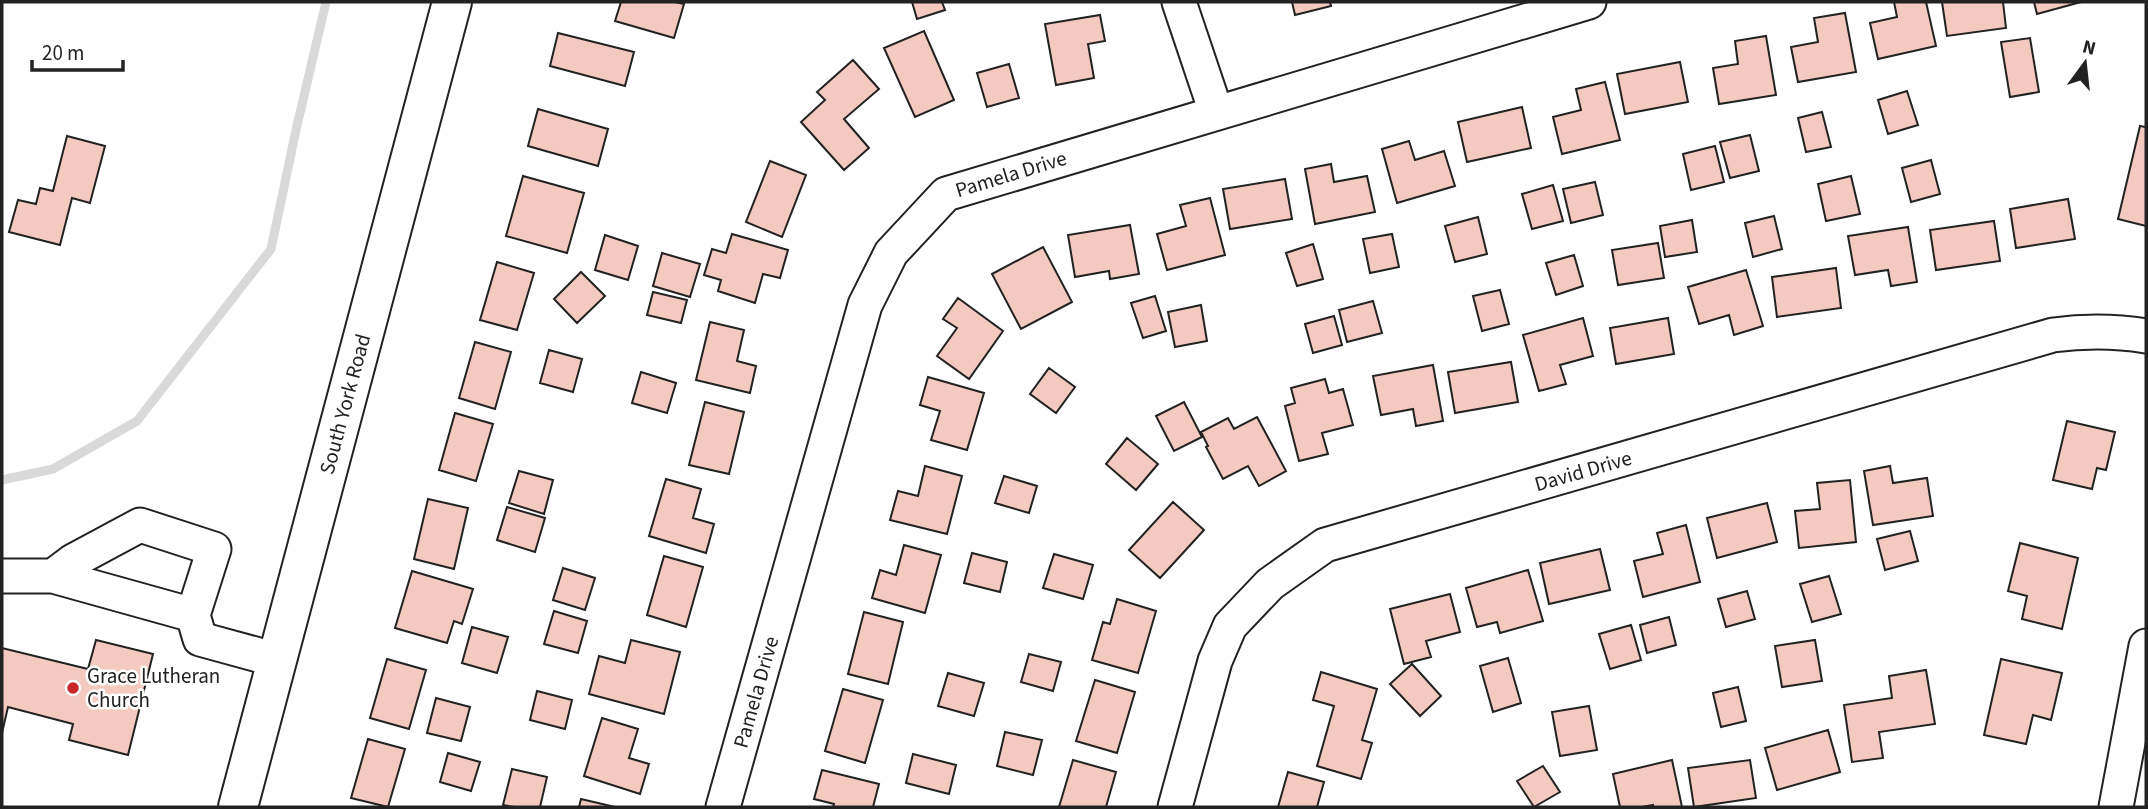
<svg xmlns="http://www.w3.org/2000/svg" width="2148" height="809" viewBox="0 0 2148 809" font-family="'Source Sans 3',sans-serif">
<style>
.lines{fill:none;stroke-linecap:round;stroke-linejoin:round}
.stream{stroke:#d9d9d9;stroke-width:9}
.building{fill:#f3c9c0;stroke:#222;stroke-width:2}
.minor-casing{stroke:#222;stroke-width:37}
.major-casing{stroke:#222;stroke-width:42}
.minor{stroke:#fff;stroke-width:33}
.major{stroke:#fff;stroke-width:38}
.poi-dot{fill:#c62828;stroke:#fff;stroke-width:2.5}
.labels{text-anchor:middle;stroke-width:5;stroke-linejoin:round;paint-order:stroke}
.street-label{font-size:21px;fill:#222;stroke:#fff}
.poi-label{font-size:21px;fill:#222;stroke:#fff;text-anchor:start}
</style>
<rect width="100%" height="100%" fill="#fff"/>
<g class="lines">
<path class="stream" d="M2,480L53,469L137,421L271,249L296,130L326,2"/>
</g>
<path class="building" d="M621,2H675L684,4L674,38L615,21Z
M912,2H942L945,10L917,19Z
M1292,2H1330L1331,6L1295,15Z
M1894,2H1926L1936,46L1878,59L1870,23L1897,17Z
M1942,2H2003L2006,28L1947,36Z
M2034,2H2081L2037,14Z
M1845,13L1856,72L1798,82L1791,47L1818,42L1814,18Z
M1100,15L1105,41L1088,44L1094,78L1056,85L1045,24Z
M924,31L954,100L915,117L884,48Z
M558,33L634,52L625,86L550,66Z
M1766,36L1776,95L1719,104L1713,68L1738,64L1735,41Z
M2030,38L2039,92L2010,97L2001,42Z
M853,60L879,89L844,119L869,148L844,170L801,122L825,100L817,92Z
M1680,62L1688,102L1625,114L1617,74Z
M1009,64L1019,98L987,107L977,73Z
M1605,82L1620,140L1562,154L1553,117L1581,110L1576,89Z
M1907,91L1918,125L1888,134L1878,100Z
M1522,107L1531,148L1467,162L1458,122Z
M538,109L608,129L598,166L528,146Z
M1822,112L1831,147L1806,152L1798,118Z
M2140,126L2146,127V226L2118,219Z
M1750,135L1759,171L1730,178L1720,142Z
M67,136L105,146L90,203L72,198L60,245L9,232L18,200L36,204L40,188L53,191Z
M1409,141L1415,160L1444,151L1455,186L1397,203L1382,149Z
M1715,146L1724,182L1691,190L1683,154Z
M1931,160L1940,194L1911,202L1902,168Z
M770,161L806,175L782,237L746,222Z
M1331,164L1334,182L1367,176L1375,212L1315,224L1305,169Z
M523,176L584,193L567,253L506,236Z
M1851,176L1860,214L1826,221L1818,184Z
M1285,179L1292,219L1230,229L1223,189Z
M1595,182L1603,215L1571,223L1563,189Z
M1553,185L1563,221L1532,229L1522,194Z
M1210,198L1225,255L1167,270L1157,234L1186,226L1180,205Z
M2068,199L2075,239L2016,248L2010,209Z
M1774,216L1782,249L1753,257L1745,223Z
M1478,217L1487,254L1455,262L1445,226Z
M1692,220L1697,252L1665,257L1660,226Z
M1994,221L2000,261L1936,270L1930,230Z
M1130,225L1139,274L1110,279L1109,271L1075,277L1068,235Z
M1908,227L1917,282L1891,286L1888,270L1855,275L1848,236Z
M732,234L788,250L780,278L763,274L755,303L718,291L721,280L704,275L712,249L726,253Z
M1392,234L1399,267L1370,273L1363,239Z
M605,235L638,246L628,280L595,270Z
M1658,243L1664,278L1618,285L1612,250Z
M1313,244L1323,279L1297,286L1286,253Z
M1043,247L1072,302L1021,329L992,274Z
M662,253L700,264L690,297L653,286Z
M1574,255L1583,286L1556,295L1546,263Z
M497,262L534,273L517,330L480,320Z
M1836,268L1841,308L1777,317L1772,277Z
M1746,270L1763,326L1734,335L1729,315L1699,324L1688,287Z
M581,272L605,296L577,323L554,299Z
M1500,290L1509,324L1482,331L1473,296Z
M653,292L687,300L681,323L647,315Z
M1155,296L1166,331L1143,338L1131,303Z
M958,298L1003,331L969,379L937,356L957,328L943,319Z
M1373,301L1382,333L1347,342L1339,310Z
M1201,305L1207,341L1175,347L1168,312Z
M1334,316L1342,345L1313,353L1305,324Z
M1583,318L1593,356L1560,365L1566,384L1539,391L1523,335Z
M1668,318L1674,354L1616,364L1610,328Z
M710,322L744,330L737,361L756,366L750,393L696,380Z
M475,342L511,352L495,409L459,398Z
M549,350L582,359L573,392L540,383Z
M1511,362L1518,402L1455,413L1448,372Z
M1433,365L1443,421L1416,426L1413,409L1381,415L1373,376Z
M1049,368L1075,387L1056,413L1030,394Z
M641,372L676,383L667,413L632,403Z
M928,377L984,393L967,450L931,440L940,411L920,405Z
M1325,379L1329,393L1343,389L1353,425L1322,433L1328,454L1299,461L1285,406L1295,403L1291,388Z
M705,402L744,412L729,474L689,465Z
M1184,402L1202,437L1174,451L1156,416Z
M455,413L493,424L476,481L439,470Z
M1257,417L1286,471L1259,486L1248,466L1223,479L1206,447L1208,446L1201,432L1228,418L1234,429Z
M2067,421L2115,432L2106,470L2097,468L2092,489L2053,480Z
M1127,438L1158,464L1136,490L1106,464Z
M925,466L962,476L947,534L890,520L898,491L918,496Z
M1890,466L1893,483L1927,478L1933,516L1873,525L1864,471Z
M519,471L553,480L544,514L509,503Z
M1004,476L1037,486L1029,513L995,503Z
M666,479L701,489L693,518L714,524L706,553L649,536Z
M1850,480L1856,542L1799,548L1795,511L1820,509L1817,483Z
M428,499L468,508L454,569L414,559Z
M1173,502L1204,530L1160,578L1129,550Z
M1767,503L1777,542L1717,558L1707,518Z
M507,507L545,518L535,552L497,540Z
M1686,525L1700,582L1643,597L1634,561L1663,554L1657,533Z
M1910,531L1918,561L1885,570L1877,539Z
M2020,543L2078,558L2062,629L2022,619L2027,596L2008,591Z
M904,545L941,555L925,613L872,598L880,570L896,575Z
M1600,549L1610,590L1549,604L1540,563Z
M972,553L1007,562L1000,592L964,583Z
M1054,554L1093,565L1083,599L1043,588Z
M664,556L703,567L686,627L647,615Z
M563,568L595,578L585,610L553,600Z
M1528,570L1543,621L1500,633L1497,622L1477,627L1466,588Z
M412,571L473,589L462,624L454,621L447,643L395,628Z
M1829,576L1841,614L1812,622L1800,584Z
M1747,591L1755,619L1726,627L1718,599Z
M1450,594L1460,632L1426,641L1431,657L1404,664L1390,609Z
M1117,599L1156,611L1138,673L1092,660L1103,622L1110,624Z
M554,611L587,621L578,653L544,644Z
M864,612L903,622L888,684L848,674Z
M1669,617L1676,645L1647,653L1640,625Z
M1631,625L1641,660L1610,669L1599,634Z
M472,627L508,637L497,673L462,663Z
M96,640L153,654L128,755L69,740L73,724L8,707L2,733V648L88,669Z
M631,640L680,652L664,714L589,694L599,656L625,663Z
M1815,640L1822,681L1782,687L1775,646Z
M1029,654L1061,662L1053,691L1021,682Z
M1508,658L1521,703L1493,712L1480,666Z
M387,659L426,670L409,729L370,718Z
M2001,659L2062,673L2051,720L2033,715L2026,744L1984,735Z
M1412,664L1441,696L1420,716L1390,684Z
M1926,670L1935,724L1879,732L1883,758L1852,762L1844,705L1892,698L1889,676Z
M1321,672L1377,689L1362,740L1372,743L1361,779L1317,766L1334,706L1313,700Z
M948,673L984,683L974,716L938,706Z
M1095,680L1135,692L1117,753L1076,741Z
M1738,687L1746,721L1721,727L1713,693Z
M843,689L883,700L865,763L825,751Z
M537,691L572,700L565,729L530,720Z
M436,698L470,707L461,741L427,733Z
M1589,706L1597,750L1560,756L1552,712Z
M602,718L638,729L629,758L649,764L640,794L584,776Z
M1828,730L1840,772L1777,790L1765,748Z
M1005,732L1042,740L1033,775L997,766Z
M368,739L405,749L388,807L351,798Z
M448,753L480,762L471,791L440,782Z
M913,754L956,765L949,794L906,783Z
M1073,760L1116,772L1106,807H1059Z
M1672,760L1682,807H1653V805L1642,807H1620L1613,774Z
M1750,760L1756,798L1694,807L1688,768Z
M1543,766L1560,792L1534,807L1517,781Z
M512,769L547,777L540,807H514L503,805Z
M822,770L879,784L873,807H833L834,804L814,799Z
M1288,772L1324,782L1317,807H1278Z
M581,799L615,807H579Z"/>
<g class="lines">
<defs>
<path id="minor" d="M1179,2L1216,112
M2,576H53L73,561L140,525L214,549L193,615L200,639L277,660
M53,576L193,615
M723,807L865,305L891,253L946,194L1589,2
M1175,807L1215,661L1230,626L1270,584L1325,545L2053,335C2084,331 2115,331 2146,336
M2116,807L2146,646"/>
<path id="major" d="M238,807L452,2"/>
</defs>
<use href="#minor" class="minor-casing"/>
<use href="#major" class="major-casing"/>
<use href="#minor" class="minor"/>
<use href="#major" class="major"/>
</g>
<circle class="poi-dot" cx="73" cy="688" r="7"/>
<g class="labels">
<g class="street-label">
<text transform="translate(1011 174) rotate(-17)" y="7">Pamela Drive</text>
<text transform="translate(345 404) rotate(-75)" y="7">South York Road</text>
<text transform="translate(1583 471) rotate(-16)" y="7">David Drive</text>
<text transform="translate(756 692) rotate(-74)" y="7">Pamela Drive</text>
</g>
<g class="poi-label">
<text x="87" y="683">Grace Lutheran<tspan x="87" dy="24">Church</tspan></text>
</g>
</g>
<rect width="2148" height="809" fill="none" stroke="#222222" stroke-width="7"/>
<g transform="translate(2085 63) rotate(15)" stroke="#ffffff" stroke-width="5" paint-order="stroke">
<path d="M0-5L12 26L0 18L-12 26Z" fill="#222222"/>
<text y="-10" font-size="19" font-weight="bold" text-anchor="middle" fill="#222222">N</text>
</g>
<path d="M32 60v10h91v-10" fill="none" stroke="#222222" stroke-width="3.5"/>
<text x="42" y="60" font-size="21" fill="#222222" stroke="#ffffff" stroke-width="5" paint-order="stroke">20 m</text>
</svg>
